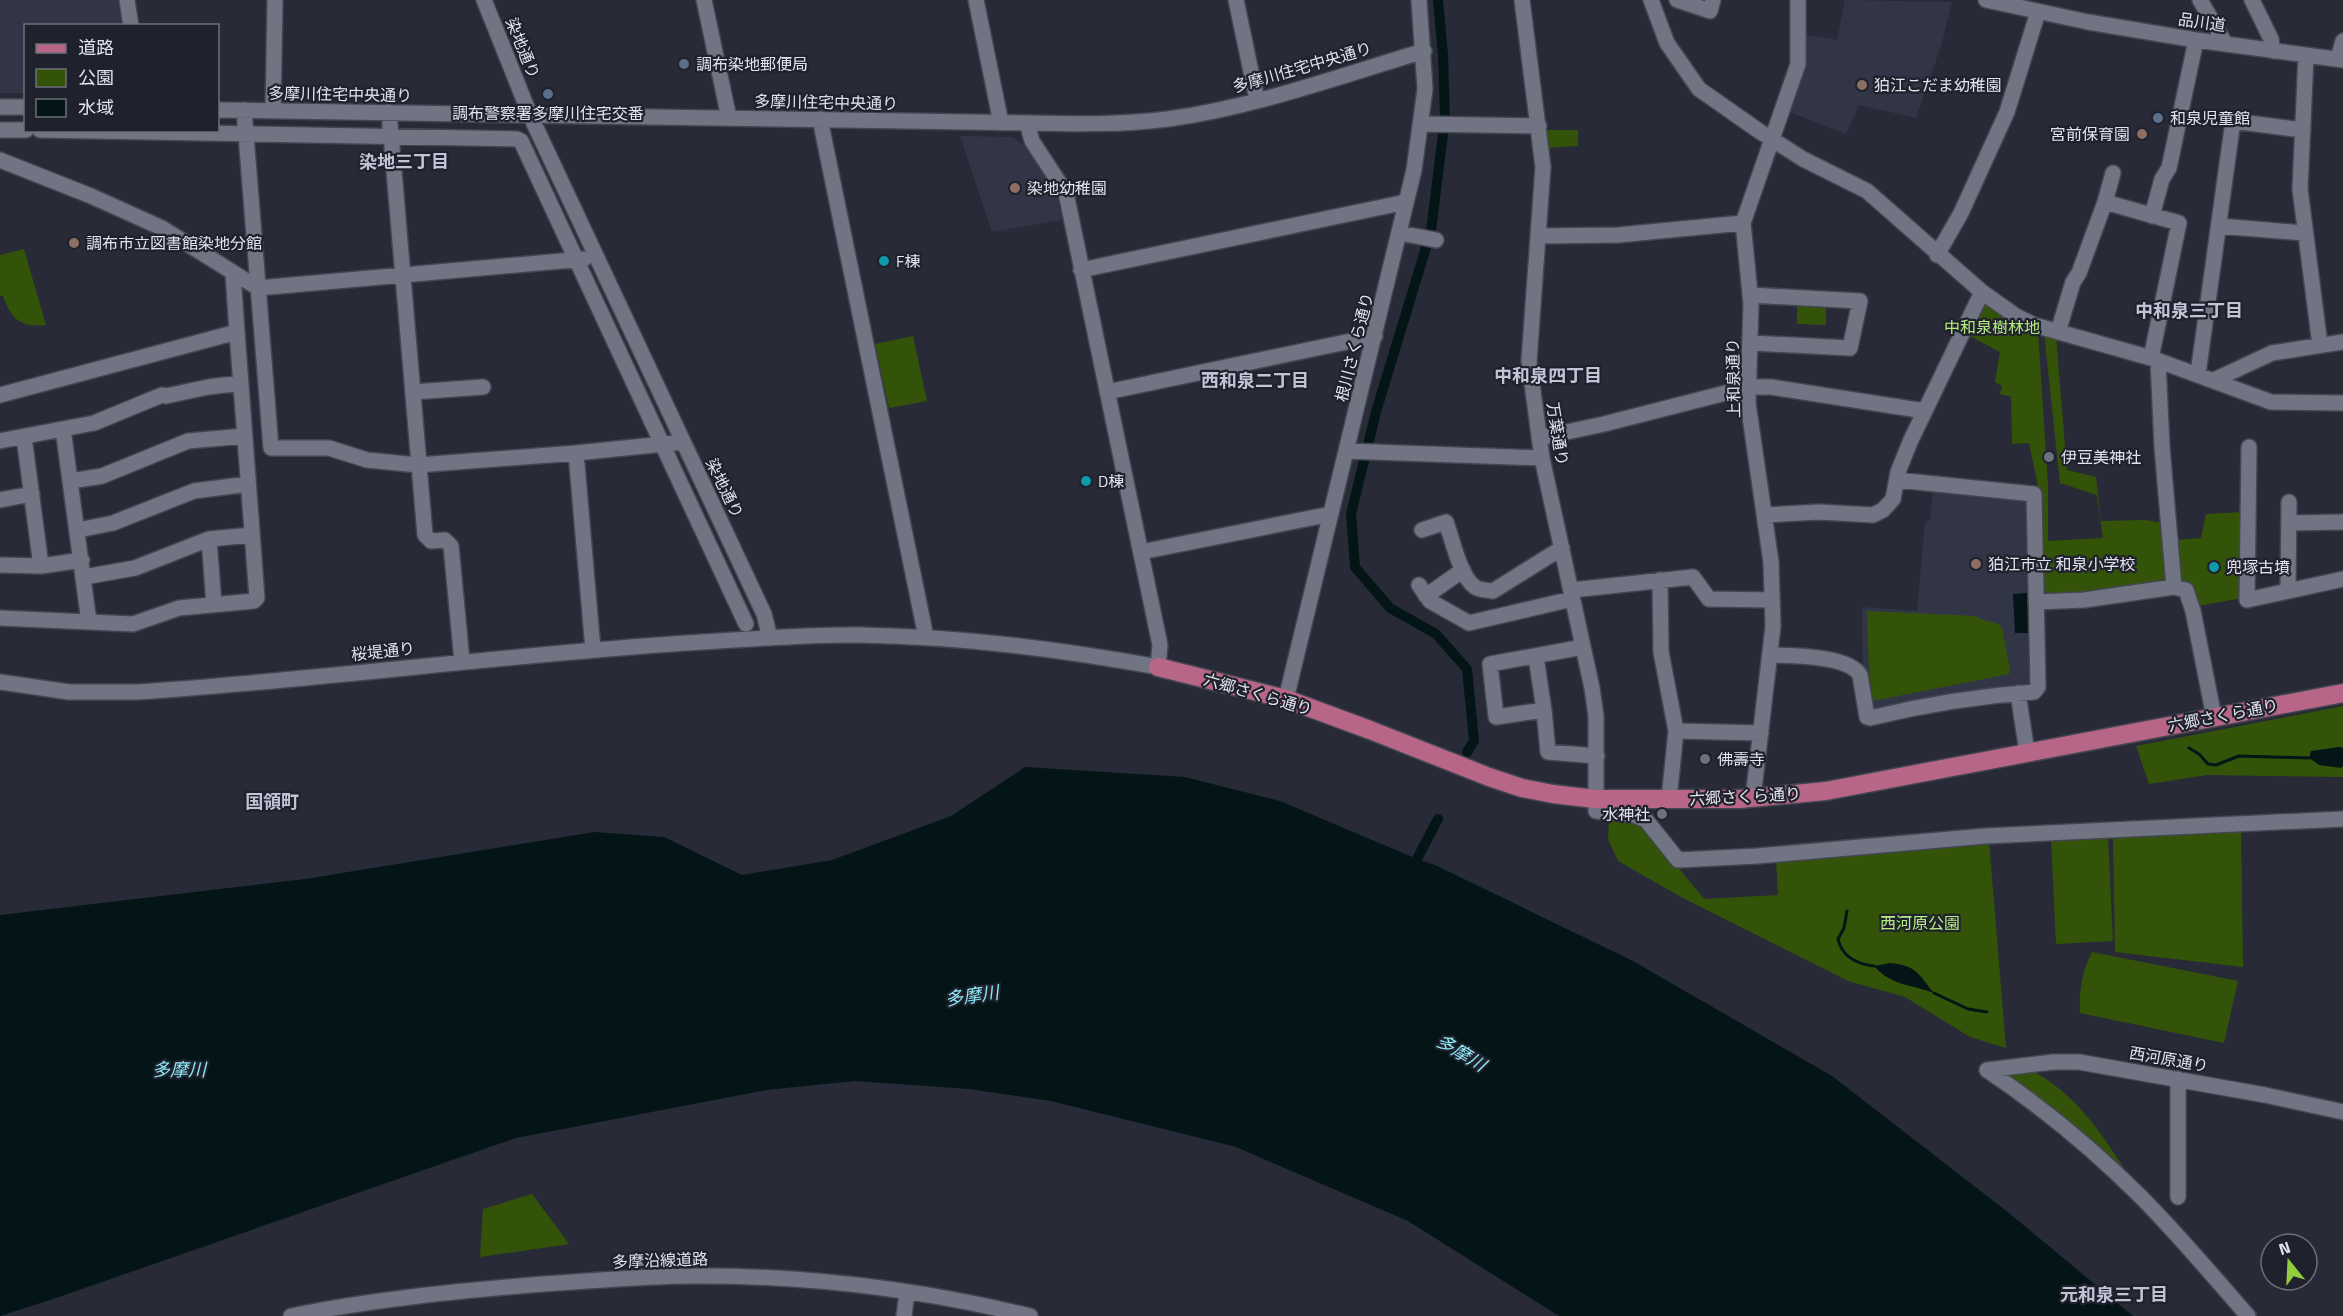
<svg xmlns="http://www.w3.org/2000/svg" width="2343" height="1316" viewBox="0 0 2343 1316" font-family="'Titillium Web','Noto Sans JP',sans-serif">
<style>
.built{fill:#323546}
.green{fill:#335408}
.water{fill:#041517}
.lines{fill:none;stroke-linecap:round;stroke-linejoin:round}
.stream{stroke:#041517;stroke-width:3}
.canal{stroke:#041517;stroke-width:10}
.minor-casing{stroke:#43454f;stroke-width:18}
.major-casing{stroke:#43454f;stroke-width:21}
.minor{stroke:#717483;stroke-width:15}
.major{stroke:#b86688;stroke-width:18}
.service-dot{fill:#5c6f8a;stroke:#1f212d;stroke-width:2}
.education-dot{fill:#8d6e63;stroke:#1f212d;stroke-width:2}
.culture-dot{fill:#0f9aa8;stroke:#1f212d;stroke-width:2}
.worship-dot{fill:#6b7280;stroke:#1f212d;stroke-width:2}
.labels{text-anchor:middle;stroke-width:4.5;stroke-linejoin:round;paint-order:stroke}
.street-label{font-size:16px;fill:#e2e3ec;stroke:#1f212d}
.poi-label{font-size:16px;fill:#e2e3ec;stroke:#1f212d;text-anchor:start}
.park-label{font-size:16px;fill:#b3eb80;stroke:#1f212d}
.neighbourhood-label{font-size:18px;font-weight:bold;fill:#c1c4d5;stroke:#1f212d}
.water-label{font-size:18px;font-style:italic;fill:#8eeaf7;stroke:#1f212d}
</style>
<rect width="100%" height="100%" fill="#282a37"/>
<path class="built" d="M0,0H118L122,25L26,26L25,93H0Z
M1845,0L1952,2L1941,46L1916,118L1859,105L1846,134L1787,111L1803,34L1837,40Z
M960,136L1013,137L1025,147L1045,177L1058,199L1062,220L992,232Z
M1936,488L2030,495L2032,687L1999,689L1870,710L1863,671L1862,607L1917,611L1925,522L1930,519L1933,492Z"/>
<path class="green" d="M1546,130H1578V146L1547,148Z
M24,249L46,325C21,328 11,319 3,296H0V255Z
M1983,301L2038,331L2048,484V541L2103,538L2097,495L2060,483L2044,333L2056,337L2067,470L2096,477L2101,521L2144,520L2165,523L2169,581L2106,592L2041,596L2039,491L2029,443L2012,444L2011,397L2000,394L2002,386L1995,382L2000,352L1968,335Z
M1797,305L1826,306V325L1797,324Z
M913,336L927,401L889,408L875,344Z
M2243,512V598L2197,606L2178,582L2176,540L2201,538L2206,514Z
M1867,611L1976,616C1984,623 1994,620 2002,627L2010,670L2009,674L1873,701L1869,673Z
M2343,706V777L2207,775L2149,784L2136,746Z
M1609,820H1636L1644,826L1704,899L1778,895L1776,859L1989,841L2006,1048L1970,1037L1905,997L1848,981L1683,898L1618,861L1608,839Z
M2241,829L2243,967L2115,952L2113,837Z
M2108,836L2113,941L2056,944L2051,839Z
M2092,952L2238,981L2224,1043L2080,1013C2079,992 2082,970 2092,952Z
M2035,1072C2081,1099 2105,1139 2133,1182L2000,1074Z
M532,1194L569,1244L480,1257L483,1209Z"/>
<path class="water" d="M2028,593L2030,633H2015L2013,594Z
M2339,747L2343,748V766L2341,768L2319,765L2309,758L2311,751Z
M1025,767L1185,777L1280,801L1417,859L1435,865L1633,961L1832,1076L2009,1213L2133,1316H1559L1408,1221L1236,1147L1051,1101L969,1089L855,1081L766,1090L516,1138L53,1299L0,1316V915L305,879L595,832L664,837L742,875L832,860L951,816Z
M1890,963C1918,966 1918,974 1934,993C1910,984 1892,986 1874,966Z"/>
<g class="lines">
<path class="stream" d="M2189,748L2199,754L2208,764L2216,765L2239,756L2309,758
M1847,911L1844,928L1838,939C1842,957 1857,964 1874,966
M1934,993L1968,1009L1987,1012"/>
<path class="canal" d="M1438,0L1443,55L1445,118L1431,231L1376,412L1351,514L1355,567L1390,608L1436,634L1467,669L1474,741L1467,752
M1417,859L1438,819"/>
<defs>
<path id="minor" d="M127,0L131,26
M484,0L530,115L764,614L770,638
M704,0L729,118
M976,0L1001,123
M1236,0L1257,100
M1522,0L1543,167L1529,361L1542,458L1592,688L1596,716V811L1634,815L1646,820L1678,860L1757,856L1985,836L2343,819
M1651,0L1667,43L1699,89L1759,131L1803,159L1867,191L1982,292L2016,316L2034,325L2151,358L2271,402L2343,403
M1677,0L1710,11L1713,0
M1986,0L2088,22L2196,40L2343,60
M2200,0L2225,43
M2252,0L2271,39L2273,51
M2306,56L2300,189L2320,345
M2338,59L2343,41
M0,107H26
M218,110L1027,123C1074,124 1122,125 1168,119C1255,107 1340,76 1424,51
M244,110L271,448H329L367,460L418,465L576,453L683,442
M273,111L275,0
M389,112L425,535L431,541L445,540L451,546L462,661
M820,119L926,637
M1421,124L1539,126
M0,130H26
M40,130L517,139L521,141L746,624
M0,160L91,196L162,228L258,288L584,259
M2105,202L2179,223L2151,358
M2152,216L2162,179L2169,168L2196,40
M2219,226L2304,233
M1400,233L1436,240
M1539,236L1618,235L1743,223
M1937,255L1961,213L2007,112L2038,12
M1081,270L1406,202
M1750,295L1860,301L1850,348L1751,343
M2058,332L2073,282L2079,273L2105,202L2113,173
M2158,361L2162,447L2174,587
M2198,374L2233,121L2303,130
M2214,380L2272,353L2343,342
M413,392L483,387
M1107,392L1375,336
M0,395L237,332L233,274
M63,429L89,622
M24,437L41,566
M1539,438L1604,424L1749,387H1771L1925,411
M0,441L94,423L162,395L166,396L208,387L241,383
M2249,447L2247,600L2343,579
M1346,451L1542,458
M576,453L593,650
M71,481L102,476L188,441L245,436
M0,500L32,494
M1765,515L1819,512L1873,515L1883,510L1893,499L1898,472L1910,442L1982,292
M2289,523L2343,522
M78,530L113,523L194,491L248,484
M1422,530L1446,522C1452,538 1460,577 1475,587C1479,590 1487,590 1493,591L1562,548
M209,539L214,605
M1141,552L1331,514
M0,565L41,566L82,560
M84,577L135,568L209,539L252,535
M1660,580L1661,652L1676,731L1669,799
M1419,585L1430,601L1469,623L1572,599
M2288,589L2289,502
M1572,590L1693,577L1709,599L1772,600
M1426,596L1463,570
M2036,602L2084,600L2174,587L2186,590L2193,611L2214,717
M0,618L133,624L179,608L254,601L257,598L237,332
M1583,647L1490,664L1496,717L1544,710L1548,752L1597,756
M1771,655C1792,656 1848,655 1860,675L1867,717L1870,718C1923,705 1979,696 2034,692L2038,687L2034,494L1897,480
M1536,657L1544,710
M0,682L69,692H137C320,680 503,655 686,643C744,640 803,634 861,635C964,637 1057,649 1158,667L1160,645L1066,193L1032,141L1027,123
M2018,693L2027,752
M1286,699L1414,170L1425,89L1419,0
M1676,731L1761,733
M1753,798L1773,626L1771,562L1748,403L1751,304L1743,223L1798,64V0
M1987,1070L2053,1062H2079L2265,1095L2343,1112
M1987,1070C2042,1107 2094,1150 2140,1196C2178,1234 2213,1276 2248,1316
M2178,1197V1079
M291,1316C374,1299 459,1291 543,1284C596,1281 649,1275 702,1276C812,1276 923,1290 1030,1316
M904,1316L907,1292"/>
<path id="major" d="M1158,667L1286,699L1370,730L1489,777L1522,788L1553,794L1595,799H1740L1826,791L2343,693"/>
</defs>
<use href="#minor" class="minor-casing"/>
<use href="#major" class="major-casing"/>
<use href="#minor" class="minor"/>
<use href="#major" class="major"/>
</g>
<g class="service-dot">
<circle cx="684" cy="64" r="6"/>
<circle cx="548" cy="94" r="6"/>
<circle cx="2158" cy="118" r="6"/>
</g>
<g class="education-dot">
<circle cx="1862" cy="85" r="6"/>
<circle cx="2142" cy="134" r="6"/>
<circle cx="1015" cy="188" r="6"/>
<circle cx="74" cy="243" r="6"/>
<circle cx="1976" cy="564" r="6"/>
</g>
<g class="culture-dot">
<circle cx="884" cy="261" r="6"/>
<circle cx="1086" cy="481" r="6"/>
<circle cx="2214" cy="567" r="6"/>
</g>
<g class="worship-dot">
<circle cx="2049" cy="457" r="6"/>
<circle cx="1705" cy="759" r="6"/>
<circle cx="1662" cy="814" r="6"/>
</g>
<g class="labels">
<g class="street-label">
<text transform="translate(2202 22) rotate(8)" y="6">品川道</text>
<text transform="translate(523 48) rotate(68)" y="6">染地通り</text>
<text transform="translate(1302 67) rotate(-16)" y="6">多摩川住宅中央通り</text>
<text transform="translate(340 94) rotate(1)" y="6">多摩川住宅中央通り</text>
<text transform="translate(826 102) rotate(1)" y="6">多摩川住宅中央通り</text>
<text transform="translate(1354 347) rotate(-76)" y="6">根川さくら通り</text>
<text transform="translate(1733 378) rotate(-91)" y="6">上和泉通り</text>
<text transform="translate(1558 434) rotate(81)" y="6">万葉通り</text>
<text transform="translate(725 488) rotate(64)" y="6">染地通り</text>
<text transform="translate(383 651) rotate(-6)" y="6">桜堤通り</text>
<text transform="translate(1258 694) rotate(16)" y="6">六郷さくら通り</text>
<text transform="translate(2223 715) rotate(-11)" y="6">六郷さくら通り</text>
<text transform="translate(1745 796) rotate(-3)" y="6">六郷さくら通り</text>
<text transform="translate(2169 1059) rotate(10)" y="6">西河原通り</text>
<text transform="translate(660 1260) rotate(-2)" y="6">多摩沿線道路</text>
</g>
<g class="poi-label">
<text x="696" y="70">調布染地郵便局</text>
<text x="1874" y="91">狛江こだま幼稚園</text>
<text x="548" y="119" text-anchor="middle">調布警察署多摩川住宅交番</text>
<text x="2170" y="124">和泉児童館</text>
<text x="2130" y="140" text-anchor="end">宮前保育園</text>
<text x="1027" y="194">染地幼稚園</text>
<text x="86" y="249">調布市立図書館染地分館</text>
<text x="896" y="267">F棟</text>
<text x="2061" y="463">伊豆美神社</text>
<text x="1098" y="487">D棟</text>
<text x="1988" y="570">狛江市立 和泉小学校</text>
<text x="2226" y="573">兜塚古墳</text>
<text x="1717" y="765">佛壽寺</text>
<text x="1650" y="820" text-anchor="end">水神社</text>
</g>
<g class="park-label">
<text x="1992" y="333">中和泉樹林地</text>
<text x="1920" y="929">西河原公園</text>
</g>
<g class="neighbourhood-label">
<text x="404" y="168">染地三丁目</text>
<text x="2189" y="317">中和泉三丁目</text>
<text x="1548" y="382">中和泉四丁目</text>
<text x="1255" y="387">西和泉二丁目</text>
<text x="272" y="808">国領町</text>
<text x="2114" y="1301">元和泉三丁目</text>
</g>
<g class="water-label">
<text transform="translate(972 996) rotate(-8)" y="6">多摩川</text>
<text transform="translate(1461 1053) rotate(31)" y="6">多摩川</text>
<text x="179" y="1076">多摩川</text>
</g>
</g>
<rect x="24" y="24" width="195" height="108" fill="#1f212d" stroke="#6d6f79" stroke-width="1.5"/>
<rect x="36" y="44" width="30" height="9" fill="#b86688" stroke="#6d6f79" stroke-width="1.5"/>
<text x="78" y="54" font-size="18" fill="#e2e3ec">道路</text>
<rect x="36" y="69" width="30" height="18" fill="#335408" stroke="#6d6f79" stroke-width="1.5"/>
<text x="78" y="84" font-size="18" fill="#e2e3ec">公園</text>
<rect x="36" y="99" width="30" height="18" fill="#041517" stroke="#6d6f79" stroke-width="1.5"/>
<text x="78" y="114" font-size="18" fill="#e2e3ec">水域</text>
<g transform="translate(2289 1262) rotate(342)"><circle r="28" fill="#1f212d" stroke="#6d6f79" stroke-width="1.5"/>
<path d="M0-4.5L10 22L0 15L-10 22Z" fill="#93cc3d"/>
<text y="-9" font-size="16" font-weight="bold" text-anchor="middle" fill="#e2e3ec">N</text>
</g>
</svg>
